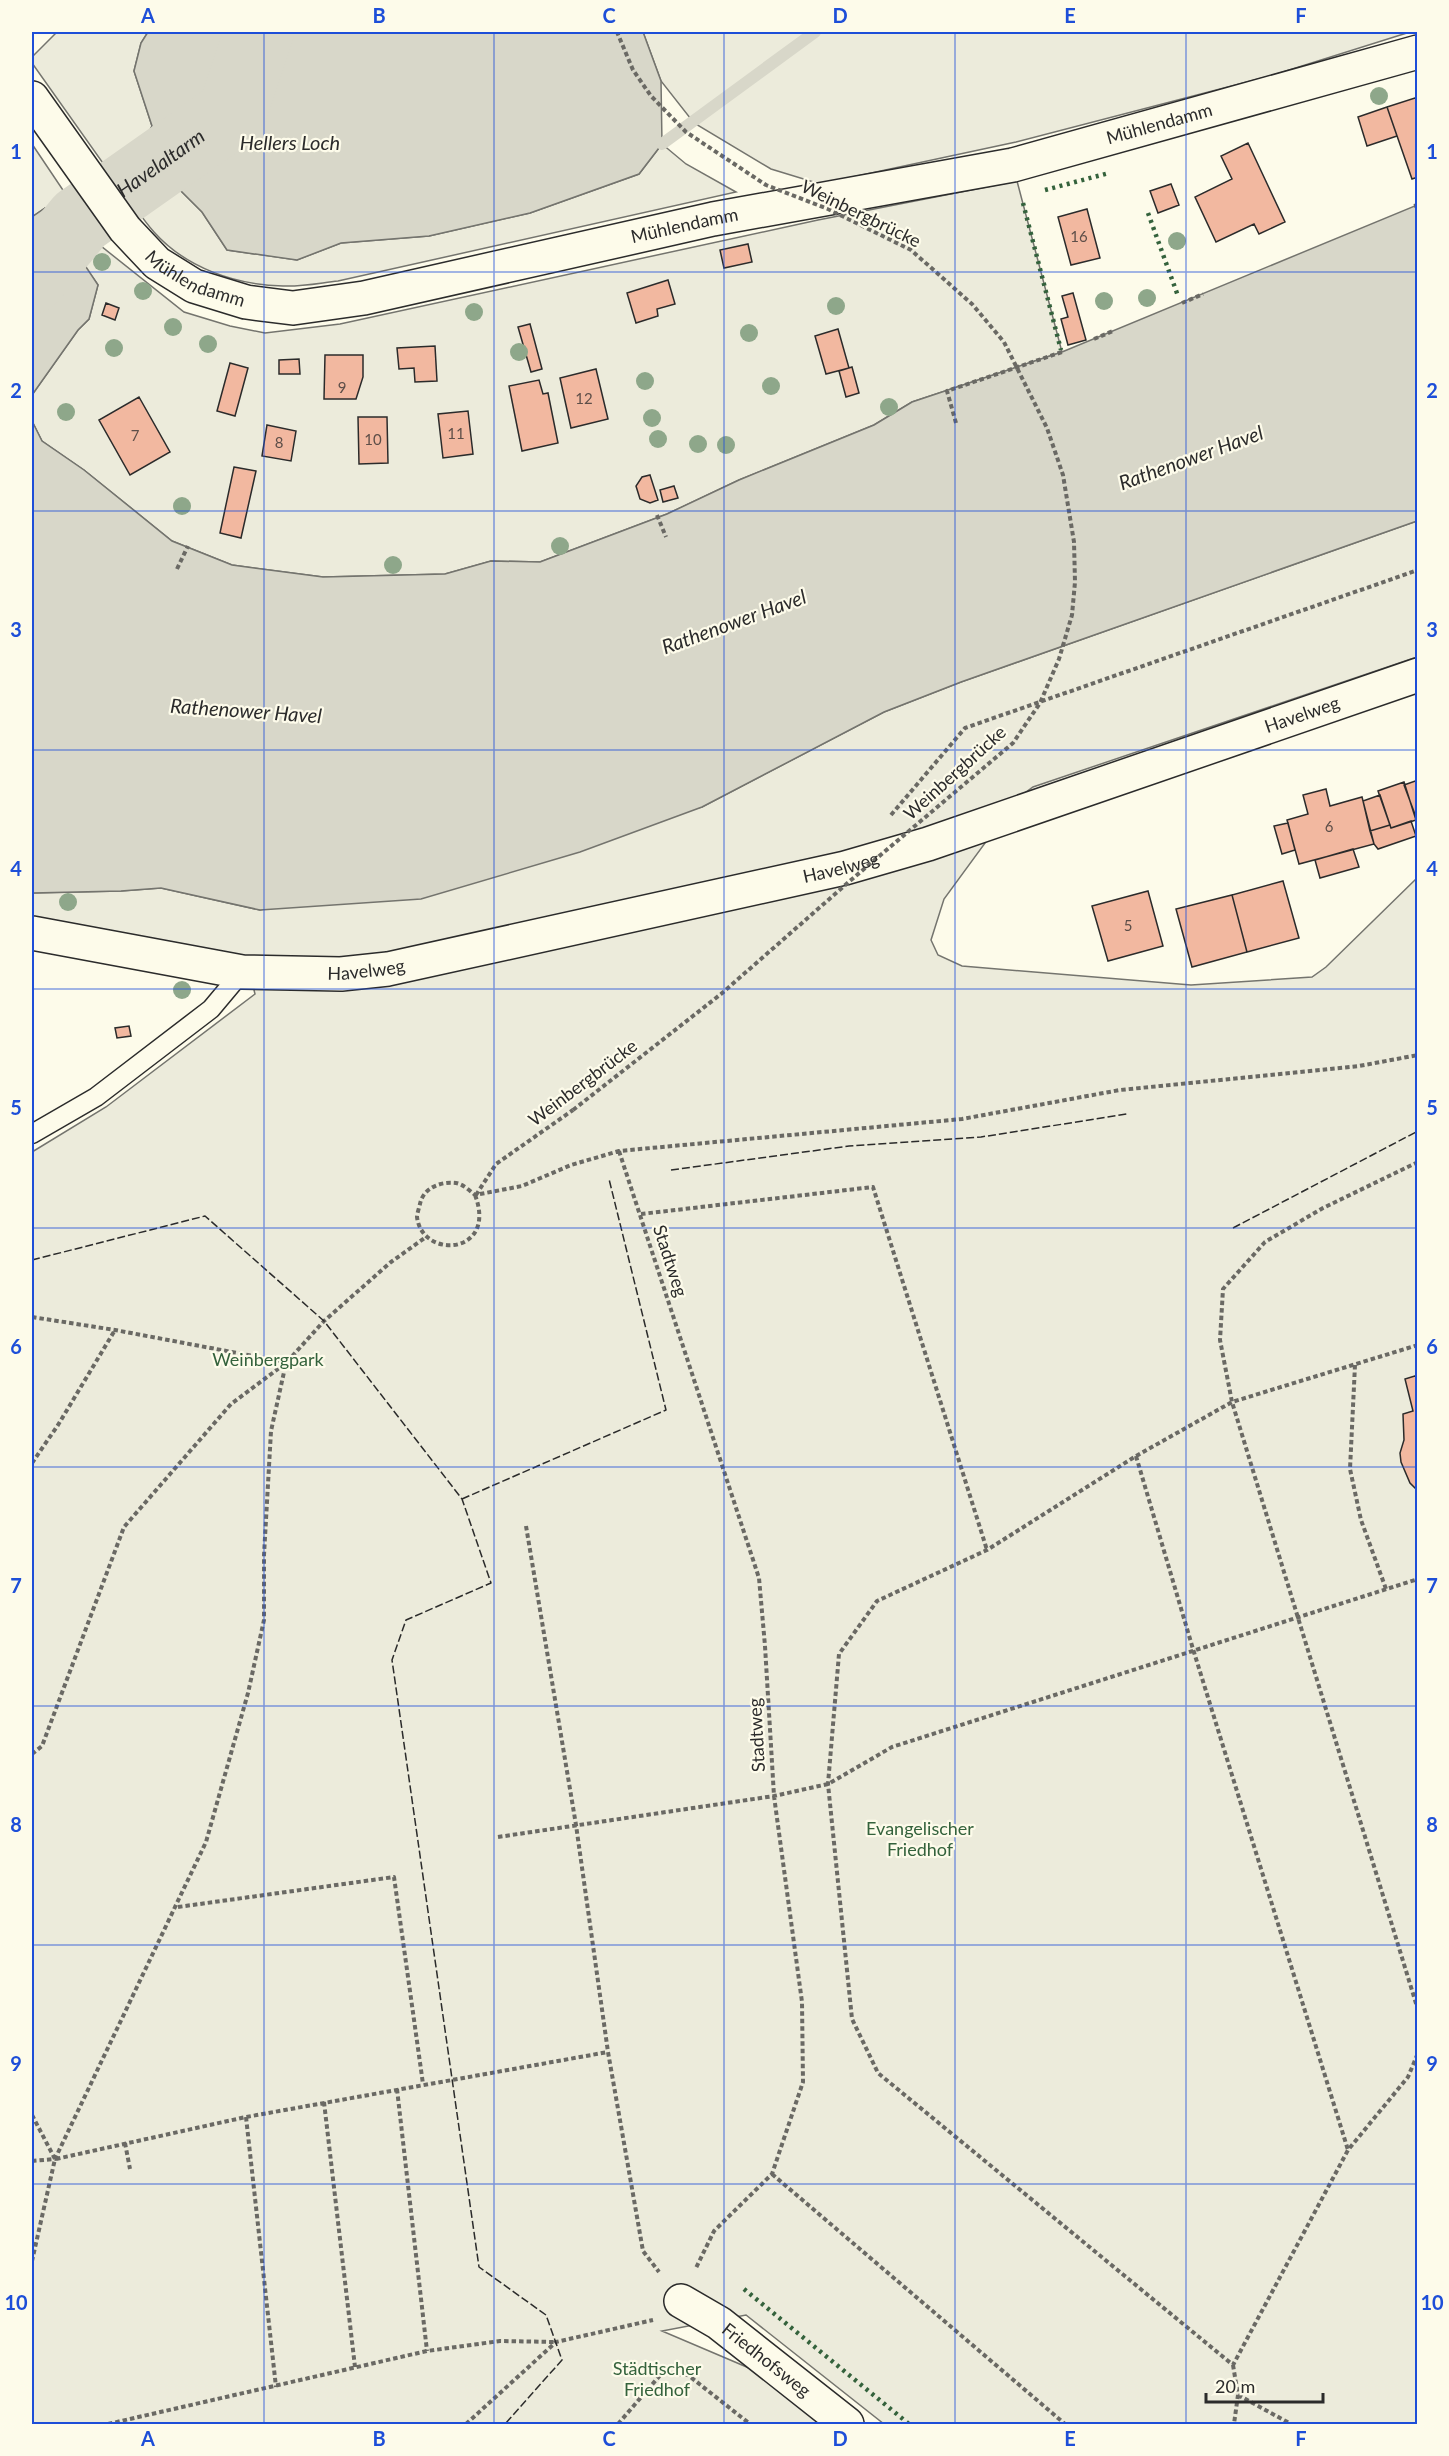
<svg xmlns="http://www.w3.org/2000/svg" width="1449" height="2456" viewBox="0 0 1449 2456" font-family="Lato,sans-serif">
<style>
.green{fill:#ecebdb;stroke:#74746e;stroke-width:1.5}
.water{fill:#d8d7c9;stroke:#74746e;stroke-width:1.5}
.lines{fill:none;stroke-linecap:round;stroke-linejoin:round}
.stream{stroke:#d8d7c9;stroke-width:12}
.river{stroke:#d8d7c9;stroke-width:70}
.building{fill:#f2b8a0;stroke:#2b2b2b;stroke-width:1.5}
.lane-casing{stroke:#2b2b2b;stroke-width:21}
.street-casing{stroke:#2b2b2b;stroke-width:36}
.path{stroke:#6a6964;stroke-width:4;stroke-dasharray:4.5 3;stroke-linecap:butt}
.lane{stroke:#fdfbea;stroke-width:18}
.street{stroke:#fdfbea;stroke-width:33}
.path-bridge{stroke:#6a6964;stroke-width:4;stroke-dasharray:4.5 3;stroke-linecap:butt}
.hedge{stroke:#34623c;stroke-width:4.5;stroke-dasharray:3 4.5;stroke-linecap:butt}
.fence{stroke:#2b2b2b;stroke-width:1.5;stroke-dasharray:8 3;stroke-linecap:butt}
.tree{fill:#8ea78a}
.grid{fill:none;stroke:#1d4ed8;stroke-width:1.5;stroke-opacity:0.55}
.labels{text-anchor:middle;stroke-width:4.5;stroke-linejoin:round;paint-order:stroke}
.number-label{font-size:15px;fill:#5d4e48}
.street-label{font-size:18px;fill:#2b2b2b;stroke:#fdfbea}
.park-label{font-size:18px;fill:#34623c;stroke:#fdfbea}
.water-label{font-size:20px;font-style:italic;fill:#2b2b2b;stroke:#fdfbea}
.neatline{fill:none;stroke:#1d4ed8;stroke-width:2}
.grid-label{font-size:20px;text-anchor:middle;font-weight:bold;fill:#1d4ed8}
</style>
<rect width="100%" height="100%" fill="#fdfbea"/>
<path class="green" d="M57,32H148L141,43L134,71L152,126L127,176L117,183L32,63V57Z
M643,32H1410L1270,76L1016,142L820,184L771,169L694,123L661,81Z
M32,144L71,202L64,213L45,208L32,217Z
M662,144L686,164L736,192L338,281C320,283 301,287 283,286C236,285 186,268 154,232C145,222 137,210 129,199L179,189L202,212L227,250L297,260L341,243L429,236L530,213L639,174Z
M1017,181L1062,352L912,402L874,425L739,480L667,514L540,562L491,561L445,574L323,577L232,565L172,541L84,470L42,441L32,421V395L78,330L89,319L98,285L84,265L82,231L184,312L230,326L265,333L340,324L818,220Z
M1417,521V657L1033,787L1018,798L944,899L931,940L938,955L962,966L1191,985L1312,977L1326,967L1417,878V2424H884L746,2315L662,2331L749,2368L821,2424H32V1152L106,1107L255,994L246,957L32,917V893L121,891L161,888L260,910L702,807L884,712L961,682Z"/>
<path class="water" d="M148,32H643L661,81L662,144L639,174L530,213L429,236L341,243L297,260L227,250L202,212L179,189L129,199L117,183L127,176L152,126L134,71L141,43Z
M1417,205V521L961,682L884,712L702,807L580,852L421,899L260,910L161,888L121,891L32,893V421L42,441L84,470L172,541L232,565L323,577L445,574L491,561L540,562L667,514L739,480L874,425L912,402L1062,352Z
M45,208L80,220L84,264L98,285L89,319L78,330L32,395V217Z"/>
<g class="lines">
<path class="stream" d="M662,144L815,32"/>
<path class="river" id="s1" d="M32,278L80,220L232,113L259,32"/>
</g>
<path class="building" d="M1418,97V177L1412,179L1387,107Z
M1387,107L1397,136L1367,146L1358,117Z
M1248,143L1285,222L1259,234L1254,224L1216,242L1195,197L1232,179L1221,156Z
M1171,184L1179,205L1158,213L1150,191Z
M1087,209L1100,258L1071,265L1058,217Z
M748,244L752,262L724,268L720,250Z
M668,280L675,304L657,309L658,316L636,323L627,293Z
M1073,293L1086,340L1068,345L1061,319L1068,317L1062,296Z
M106,303L119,308L115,320L102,315Z
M530,324L542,369L531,372L518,327Z
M838,329L849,368L826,374L815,336Z
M435,346L437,381L415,382L414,368L399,369L397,348Z
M325,355H363V377L356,399H324Z
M299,359L300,374H279V360Z
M230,363L248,368L235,416L217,411Z
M852,367L859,393L846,397L839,371Z
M596,369L608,419L571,428L560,378Z
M539,380L543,394L548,393L558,443L522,451L509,386Z
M139,397L170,452L130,475L99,420Z
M468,411L473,454L443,458L438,414Z
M358,417H387L388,463L359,464Z
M267,425L296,431L291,461L262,456Z
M234,467L256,471L241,538L220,533Z
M650,475L658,500L650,503L640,499L636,486L642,477Z
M674,486L678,498L663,502L660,490Z
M1418,780V816L1416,817L1404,785Z
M1404,782L1416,820L1391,828L1378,791Z
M1326,789L1330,806L1362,797L1374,844L1299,864L1287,820L1308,814L1303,795Z
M1380,795L1390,825L1370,831L1363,801Z
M1411,821L1416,836L1378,849L1374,844L1370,831L1390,825L1391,828Z
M1288,823L1295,850L1282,854L1274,826Z
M1353,849L1359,867L1320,878L1315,860Z
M1283,881L1299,938L1247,952L1232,895Z
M1148,891L1163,946L1108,961L1092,906Z
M1232,895L1247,952L1192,967L1176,909Z
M129,1026L131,1036L117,1038L115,1028Z
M1418,1375V1491L1410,1483L1401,1462L1400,1453L1404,1440L1403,1414L1413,1411L1405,1379Z"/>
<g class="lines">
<defs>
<path id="lane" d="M32,1134L96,1097L211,1009L242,972"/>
<g id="street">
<path id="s2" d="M32,98L125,229L157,263L194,286L246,302L293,308L364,298L713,219L1013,165L1418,52"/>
<path id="s3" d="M32,933L242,972L341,974L388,969L845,868L928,844L1418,675"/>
<path id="s4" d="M681,2301L719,2323L847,2424"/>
</g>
</defs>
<use href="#lane" class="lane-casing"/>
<use href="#street" class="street-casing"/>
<path class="path" d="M1414,206L1418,205
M1182,303L1203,294
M1094,339L1113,331
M956,423L947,391L1062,352
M657,515L666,537
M177,569L188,546
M891,815L965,728L1418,570
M619,1151L759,1578L765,1646L774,1796L802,2002L803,2082L772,2174L714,2231L696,2268
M1418,1162L1323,1208L1265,1242L1223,1289L1220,1340L1232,1402L1418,2010
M475,1195C498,1255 422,1260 417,1217C417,1214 419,1208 420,1204C423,1188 441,1181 456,1183C463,1184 470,1191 475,1195L522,1186L571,1165L619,1151L962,1119L1120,1090L1359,1066L1418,1055
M476,1195L496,1164L573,1110
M641,1214L873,1187L987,1550
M32,1317L115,1330L285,1362
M1418,1345L1232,1402L1136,1456L987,1550L877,1601L839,1654L828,1784L852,2019L878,2073L1233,2365L1348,2150L1408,2077L1418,2053
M1355,1365L1350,1469L1361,1520L1386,1589
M1136,1456L1193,1649L1348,2150
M32,1463L58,1425L115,1330
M526,1526L576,1825L608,2052L643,2251L659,2272
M32,1754L42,1746L124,1527L231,1404L286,1363L324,1321L391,1262L426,1237
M498,1837L774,1796L828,1784L892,1747L1418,1579
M178,1907L394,1877L423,2084
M397,2089L427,2351
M324,2102L355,2367
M32,2115L55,2159L32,2261
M246,2117L276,2387
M125,2143L130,2169
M56,2159L246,2117L608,2052
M32,2161L55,2159L206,1842L248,1693L264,1620V1555L271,1431L286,1363
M772,2174L1065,2424
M1233,2365L1238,2395L1234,2424
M1238,2395L1291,2424
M108,2424L427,2351L500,2341L556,2342
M466,2424L556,2342L653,2320
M618,2424L662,2373L688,2375L750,2424"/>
<use href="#lane" class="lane"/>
<use href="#street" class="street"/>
<path class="path-bridge" d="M573,1110L721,994L851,880L1013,743L1040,703L1059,659L1072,615L1075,582L1074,542L1063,475L1047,428L1004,342L972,304L911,250L828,209L766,185L686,132L651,96L633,70L617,32"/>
<path class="hedge" d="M1045,190L1109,173
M1023,203L1061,350
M1148,213L1178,296
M744,2289L909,2424"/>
<path class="fence" d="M671,1170L849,1146L981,1137L1127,1114
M1233,1228L1418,1131
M32,1260L205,1216L324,1321L462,1499L491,1583L406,1620L392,1660L479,2267L546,2315L562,2360L505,2424
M462,1499L666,1410L609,1179"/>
</g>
<g class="tree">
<circle cx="1379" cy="96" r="9"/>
<circle cx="1177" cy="241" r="9"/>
<circle cx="102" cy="262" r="9"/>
<circle cx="143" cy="291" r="9"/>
<circle cx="1147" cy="298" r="9"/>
<circle cx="1104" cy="301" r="9"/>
<circle cx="836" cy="306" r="9"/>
<circle cx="474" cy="312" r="9"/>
<circle cx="173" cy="327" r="9"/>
<circle cx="749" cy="333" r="9"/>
<circle cx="208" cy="344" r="9"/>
<circle cx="114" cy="348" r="9"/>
<circle cx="519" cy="352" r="9"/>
<circle cx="645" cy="381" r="9"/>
<circle cx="771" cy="386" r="9"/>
<circle cx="889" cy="407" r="9"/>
<circle cx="66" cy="412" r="9"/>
<circle cx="652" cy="418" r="9"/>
<circle cx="658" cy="439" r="9"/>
<circle cx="698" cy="444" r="9"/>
<circle cx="726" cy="445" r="9"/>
<circle cx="182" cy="506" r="9"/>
<circle cx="560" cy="546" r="9"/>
<circle cx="393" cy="565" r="9"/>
<circle cx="68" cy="902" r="9"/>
<circle cx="182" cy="990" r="9"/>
</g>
<path class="grid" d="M264,32V2424M494,32V2424M724,32V2424M955,32V2424M1186,32V2424M32,272H1418M32,511H1418M32,750H1418M32,989H1418M32,1228H1418M32,1467H1418M32,1706H1418M32,1945H1418M32,2184H1418"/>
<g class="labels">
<g class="number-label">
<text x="1079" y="242">16</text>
<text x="342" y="393">9</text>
<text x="584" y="404">12</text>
<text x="456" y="439">11</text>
<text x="135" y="441">7</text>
<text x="373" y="445">10</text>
<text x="279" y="448">8</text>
<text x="1329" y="832">6</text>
<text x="1128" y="931">5</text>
</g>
<g class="street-label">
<text dy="6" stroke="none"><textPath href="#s2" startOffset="1239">Mühlendamm</textPath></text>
<text transform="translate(861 214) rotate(26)" y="6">Weinbergbrücke</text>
<text dy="6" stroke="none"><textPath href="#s2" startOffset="753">Mühlendamm</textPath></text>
<text dy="6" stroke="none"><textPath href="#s2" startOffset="249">Mühlendamm</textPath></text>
<text dy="6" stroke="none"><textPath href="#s3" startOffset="1310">Havelweg</textPath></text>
<text transform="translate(955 773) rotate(-42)" y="6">Weinbergbrücke</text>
<text dy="6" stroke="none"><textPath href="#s3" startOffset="824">Havelweg</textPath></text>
<text dy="6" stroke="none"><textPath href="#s3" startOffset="338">Havelweg</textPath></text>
<text transform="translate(583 1083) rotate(-37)" y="6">Weinbergbrücke</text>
<text transform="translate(670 1261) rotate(72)" y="6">Stadtweg</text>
<text transform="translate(757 1735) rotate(-93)" y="6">Stadtweg</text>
<text dy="6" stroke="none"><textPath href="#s4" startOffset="104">Friedhofsweg</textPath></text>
</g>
<g class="park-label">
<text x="268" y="1366">Weinbergpark</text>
<text x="920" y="1835">Evangelischer<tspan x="920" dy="21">Friedhof</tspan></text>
<text x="657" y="2375">Städtischer<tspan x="657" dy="21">Friedhof</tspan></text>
</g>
<g class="water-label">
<text x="290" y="150">Hellers Loch</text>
<text dy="7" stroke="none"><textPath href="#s1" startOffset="174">Havelaltarm</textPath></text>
<text transform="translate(1191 458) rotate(-20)" y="7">Rathenower Havel</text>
<text transform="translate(734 622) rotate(-20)" y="7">Rathenower Havel</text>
<text transform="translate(246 711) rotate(4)" y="7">Rathenower Havel</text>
</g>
</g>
<rect width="1449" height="2456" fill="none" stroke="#fdfbea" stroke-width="66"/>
<path d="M1206 2393v9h117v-9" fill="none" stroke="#2b2b2b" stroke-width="3"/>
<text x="1215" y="2393" font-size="18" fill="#2b2b2b" stroke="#fdfbea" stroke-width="4.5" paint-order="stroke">20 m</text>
<rect x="33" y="33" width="1383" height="2390" class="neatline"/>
<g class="grid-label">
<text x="148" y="23">A</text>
<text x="379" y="23">B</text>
<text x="609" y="23">C</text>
<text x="840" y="23">D</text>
<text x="1070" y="23">E</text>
<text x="1301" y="23">F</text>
<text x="16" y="159">1</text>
<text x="1432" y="159">1</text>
<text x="16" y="398">2</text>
<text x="1432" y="398">2</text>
<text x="16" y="637">3</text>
<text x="1432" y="637">3</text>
<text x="16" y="876">4</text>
<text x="1432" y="876">4</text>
<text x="16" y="1115">5</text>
<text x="1432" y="1115">5</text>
<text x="16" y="1354">6</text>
<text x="1432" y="1354">6</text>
<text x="16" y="1593">7</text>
<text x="1432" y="1593">7</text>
<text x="16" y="1832">8</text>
<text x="1432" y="1832">8</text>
<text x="16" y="2071">9</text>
<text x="1432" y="2071">9</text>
<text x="16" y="2310">10</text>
<text x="1432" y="2310">10</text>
<text x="148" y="2446">A</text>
<text x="379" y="2446">B</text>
<text x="609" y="2446">C</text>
<text x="840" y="2446">D</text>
<text x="1070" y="2446">E</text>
<text x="1301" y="2446">F</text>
</g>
</svg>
